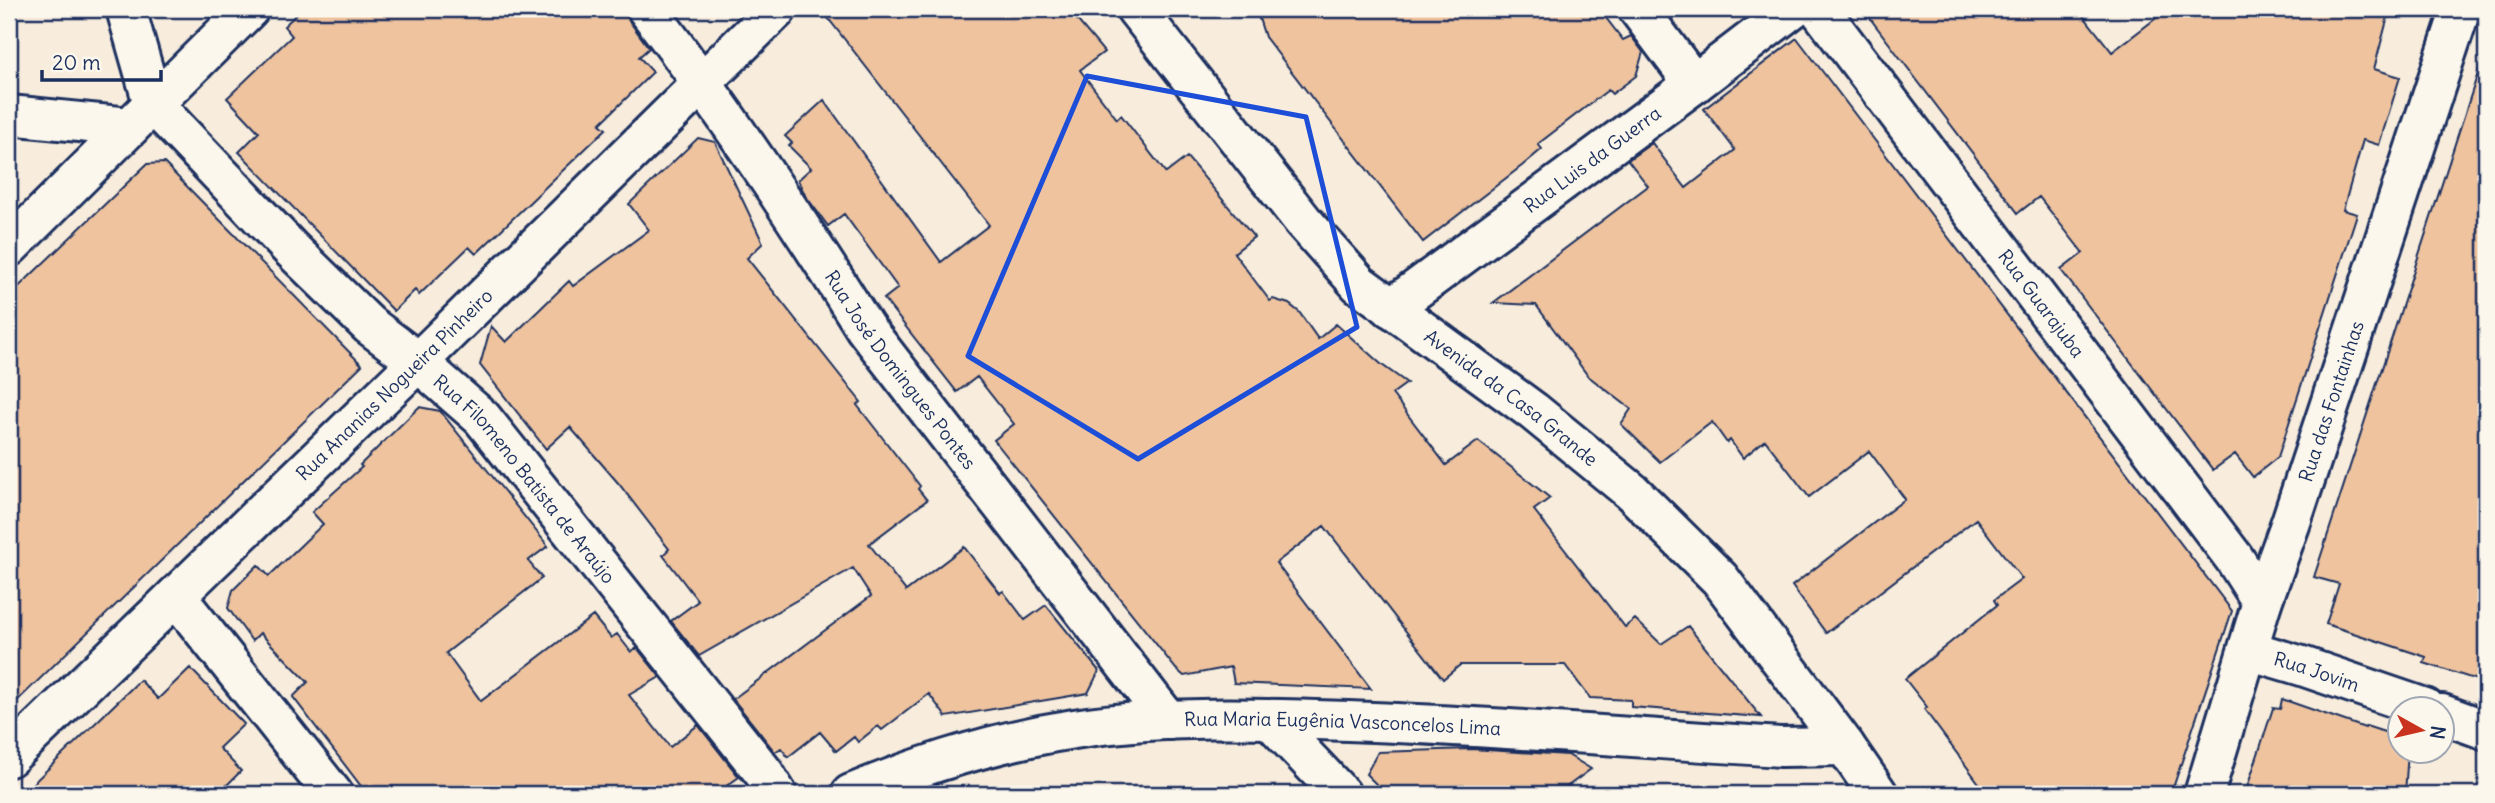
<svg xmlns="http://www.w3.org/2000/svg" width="2495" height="803" viewBox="0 0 2495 803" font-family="Delius,sans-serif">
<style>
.building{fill:#eec39e;stroke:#1b2f5e;stroke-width:2}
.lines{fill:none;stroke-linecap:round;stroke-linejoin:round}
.minor-casing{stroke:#1b2f5e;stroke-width:44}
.major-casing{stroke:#1b2f5e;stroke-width:44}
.minor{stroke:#fbf7ec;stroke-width:38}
.major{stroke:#fbf7ec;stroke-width:38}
.marked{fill:none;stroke:#1d4ed8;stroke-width:5;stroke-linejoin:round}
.labels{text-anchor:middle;stroke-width:6;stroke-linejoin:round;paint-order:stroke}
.street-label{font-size:19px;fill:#1b2f5e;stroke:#fbf7ec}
</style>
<rect width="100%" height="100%" fill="#f8eddc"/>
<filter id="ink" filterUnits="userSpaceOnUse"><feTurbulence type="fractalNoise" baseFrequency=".0143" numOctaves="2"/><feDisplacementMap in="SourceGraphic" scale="14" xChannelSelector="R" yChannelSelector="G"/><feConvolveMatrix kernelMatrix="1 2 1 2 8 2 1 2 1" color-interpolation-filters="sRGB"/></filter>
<g filter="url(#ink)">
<path class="building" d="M302,9H626L630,22L649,48L639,57L653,72L600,124L606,129L476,254L469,247L419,295L415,290L394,311L239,152L259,132L227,98L292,36L284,26Z
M821,9H1068L1104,52L1080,70L1117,119L1121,115L1166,173L1187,157L1254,237L1234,253L1270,301L1273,299L1289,304L1299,312L1318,339L1336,324L1382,365L1407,383L1392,394L1446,465L1478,441L1550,498L1534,510L1625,627L1635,619L1661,644L1688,626L1761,717L1631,707V700L1590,698L1565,665H1460L1443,679L1324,526L1276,563L1371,689L1234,683L1231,667L1184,676L1176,669L994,440L1014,424L977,377L957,392L884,299L898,288L844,214L828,226L805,195L798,180L811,168L789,146L792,143L785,136L824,100L941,262L989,225Z
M1256,9H1599L1623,40L1631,36L1643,52L1636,76L1612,94L1608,90L1538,144L1542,149L1523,165L1423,242L1265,37Z
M1863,9H2078L2112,52L2168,9H2390L2374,69L2400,77L2379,145L2363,140L2343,210L2357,214L2278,457L2253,477L2235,454L2213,470L2061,270L2083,253L2039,197L2018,213Z
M1797,38L2232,611L2171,794H1987L1924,709L1927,707L1905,679L1997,605L1994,600L2022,579L1976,519L1826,633L1792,586L1905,499L1869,451L1809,497L1765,440L1743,458L1730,440L1727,443L1712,422L1660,462L1621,424L1631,409L1588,376L1536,305L1493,303L1648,186L1628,160L1652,143L1686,188L1735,150L1704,109Z
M2480,67L2486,68V683L2424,663L2426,657L2326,624L2339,584L2314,577Z
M698,138L715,142L763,243L747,258L861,402L857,405L920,486L918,489L927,500L869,544L906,591L964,547L1000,593L1003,591L1025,620L1046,605L1099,671L1088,693L946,717L929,694L882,730L878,726L858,742L854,737L836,751L820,732L788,757L781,748L775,752L733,699L871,596L853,568L699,656L671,621L698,601L663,555L669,549L619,484L570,427L546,449L480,365L491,326L506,342L569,281L573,286L649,230L629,204Z
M164,163L362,365L9,709V296L147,164Z
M419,407L440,411L548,546L528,561L542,578L446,653L481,701L593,616L611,638L617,634L631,652L637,648L660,677L629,695L670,747L698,725L739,777L715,794H367L293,697L308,682L260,633L252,641L228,608L233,590L258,565L269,576L323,524L312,512L362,467L360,465Z
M190,668L244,724L219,748L241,771L218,794H22L140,680L158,699Z
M2282,699L2365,728L2366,726L2400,737V751H2408L2405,794H2245L2273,708L2280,709Z
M1471,749L1568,755L1591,769L1557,794H1386L1366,774L1378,752Z"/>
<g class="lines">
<defs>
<g id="minor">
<path id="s1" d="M126,9L153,104L290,248L369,325L418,362L482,418L764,773L777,794"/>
<path id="s2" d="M647,9C725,111 797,219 865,328L1168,720"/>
<path d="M1638,9L1694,84"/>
<path id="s3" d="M1819,9L2234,558L2262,602"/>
<path d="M9,115L130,127"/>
<path d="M9,247L249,9"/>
<path id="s4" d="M1391,308L1694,84L1792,9"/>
<path d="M176,596L333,794"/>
<path id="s5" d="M2248,650L2302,666L2425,708"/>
<path d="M2442,714L2486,730"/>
<path d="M1270,719L1341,794"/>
<path id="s6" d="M9,757L418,362L777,9"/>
<path id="s7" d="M851,794C923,764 996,741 1074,729C1164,715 1257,718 1348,721C1493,726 1637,738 1781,747L1845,746"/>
<path id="s8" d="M2204,794L2262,602L2291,522L2461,9"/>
</g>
<g id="major">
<path id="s9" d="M1136,9L1303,221L1359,284L1533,411L1632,492L1720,579L1845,746L1878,794"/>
</g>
</defs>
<use href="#minor" class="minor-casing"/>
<use href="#major" class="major-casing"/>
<use href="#minor" class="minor"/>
<use href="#major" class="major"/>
</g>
</g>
<path class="marked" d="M1087,76L1306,117L1357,327L1138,459L968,356Z"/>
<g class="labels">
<g class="street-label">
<text dy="7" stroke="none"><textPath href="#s4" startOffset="250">Rua Luis da Guerra</textPath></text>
<text dy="7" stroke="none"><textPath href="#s3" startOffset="369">Rua Guarajuba</textPath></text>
<text dy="7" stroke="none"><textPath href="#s2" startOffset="441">Rua José Domingues Pontes</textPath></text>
<text dy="7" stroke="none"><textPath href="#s6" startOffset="536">Rua Ananias Nogueira Pinheiro</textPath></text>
<text dy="7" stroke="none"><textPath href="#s9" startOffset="544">Avenida da Casa Grande</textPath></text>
<text dy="7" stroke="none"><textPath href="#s8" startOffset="413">Rua das Fontainhas</textPath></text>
<text dy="7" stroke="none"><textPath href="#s1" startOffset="628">Rua Filomeno Batista de Araújo</textPath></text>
<text dy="7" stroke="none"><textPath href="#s5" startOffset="72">Rua Jovim</textPath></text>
<text dy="7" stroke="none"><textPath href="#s7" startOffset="502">Rua Maria Eugênia Vasconcelos Lima</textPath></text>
</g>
</g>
<rect width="2495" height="803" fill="none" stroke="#fbf7ec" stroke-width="35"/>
<rect x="18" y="18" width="2460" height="768" fill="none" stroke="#1b2f5e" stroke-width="2.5" filter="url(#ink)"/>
<g transform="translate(2421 730) rotate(98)"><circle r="33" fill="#fbf7ec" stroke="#a1a7b3" stroke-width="2"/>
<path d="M0-5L12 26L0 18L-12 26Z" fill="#c8321e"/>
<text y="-10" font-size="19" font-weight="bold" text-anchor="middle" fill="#1b2f5e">N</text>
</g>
<path d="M42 70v10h119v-10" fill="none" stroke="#1b2f5e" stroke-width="3.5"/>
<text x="52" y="70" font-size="21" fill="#1b2f5e" stroke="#fbf7ec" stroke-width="5" paint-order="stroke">20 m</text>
</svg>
